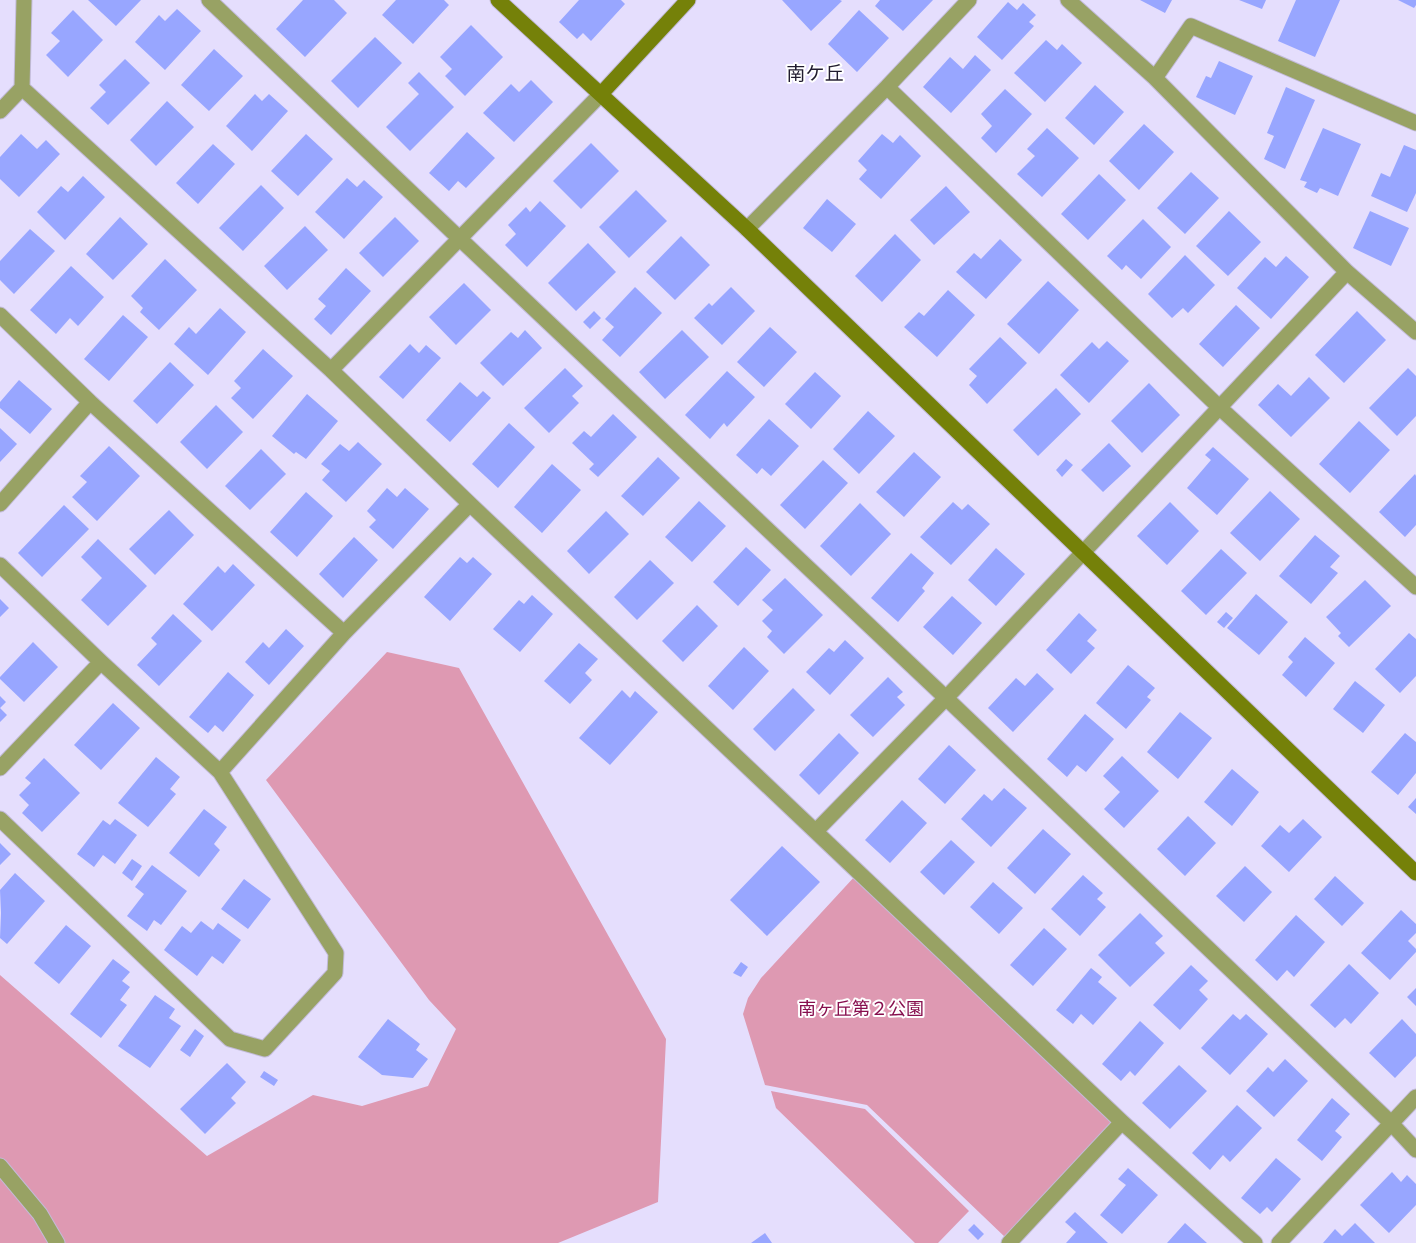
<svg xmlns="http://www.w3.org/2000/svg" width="1416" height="1243" viewBox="0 0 1416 1243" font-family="Poppins,'Noto Sans JP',sans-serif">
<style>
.green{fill:#de99b2}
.building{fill:#98a6ff}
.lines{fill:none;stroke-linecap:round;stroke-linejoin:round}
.street-casing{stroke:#c2bbd8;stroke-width:17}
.secondary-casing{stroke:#c2bbd8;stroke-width:17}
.street{stroke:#98a264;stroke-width:15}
.secondary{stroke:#758109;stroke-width:15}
.labels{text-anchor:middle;stroke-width:4;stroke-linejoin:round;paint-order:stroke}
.park-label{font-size:18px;fill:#870f4e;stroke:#fff}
.neighbourhood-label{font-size:19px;fill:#211c2f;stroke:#fff}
</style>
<rect width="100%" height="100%" fill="#e5defd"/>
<path class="green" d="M387,652L459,668L666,1039L658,1202L558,1243H0V975L207,1156L313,1095L362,1106L428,1086L456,1029L429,1000L266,780Z
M856,875L1115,1123L1006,1238L867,1105L765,1085L743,1014L748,998L761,978Z
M771,1091L865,1109L969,1211L938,1243H915L776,1108Z"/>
<path class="building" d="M88,0H141L116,26Z
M303,0H334L347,13L305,57L276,29Z
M396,0H444L449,5L413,44L382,15Z
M579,0H621L625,4L591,41L583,33L577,39L559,22Z
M782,0H840L842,1L811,31Z
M880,0H933L903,31L875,6Z
M1140,0H1172L1165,13Z
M1239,0H1266L1262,9Z
M1296,0H1340L1315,57L1278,41Z
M1398,0H1416V5L1414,8Z
M1008,2L1017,10L1023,3L1036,15L1029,22L1034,26L1002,60L977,37Z
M177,9L201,31L165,70L135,42L159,15L165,21Z
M73,10L103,40L68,77L46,55L60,41L51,33Z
M859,10L889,38L857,72L828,44Z
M471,25L503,57L465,96L445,76L452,69L440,57Z
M375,37L402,63L358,108L331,81Z
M1046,40L1057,50L1062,44L1082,63L1045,102L1014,73Z
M214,49L243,76L209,111L181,85Z
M975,55L991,70L951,113L923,87L950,57L963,69Z
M125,59L150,83L108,125L90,108L106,92L99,85Z
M1219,61L1253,76L1235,115L1196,97L1206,76L1211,78Z
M419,72L454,107L410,151L386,127L419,94L408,83Z
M531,80L553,102L514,142L483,113L511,84L519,92Z
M1095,85L1124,112L1094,145L1065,118Z
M1286,87L1315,100L1285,169L1264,159L1274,136L1267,133Z
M1005,89L1032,114L996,153L981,138L992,126L981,114Z
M255,94L262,101L269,94L288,111L252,151L226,126Z
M167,101L194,127L156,166L130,140Z
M1144,124L1174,152L1139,190L1109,161Z
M1047,128L1079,158L1042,197L1017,174L1035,156L1027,149Z
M1323,128L1361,144L1338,196L1320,188L1317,193L1304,187L1307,182L1300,180Z
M467,132L495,158L466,188L458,181L449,191L429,173Z
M21,134L37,149L46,140L60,154L19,197L0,179V157Z
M306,134L333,159L298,196L271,171Z
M882,134L893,143L900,135L921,156L881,199L859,179L867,170L858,161Z
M591,143L619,171L581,209L553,181Z
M213,144L235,164L198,204L176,183Z
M1404,145L1416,150V193L1407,212L1371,196L1381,173L1390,177Z
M1191,172L1219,198L1185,234L1157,208Z
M1099,174L1126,200L1088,240L1061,214Z
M83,176L105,197L65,240L37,212L61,186L68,192Z
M347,178L357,187L364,180L383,197L344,239L315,212Z
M261,185L284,208L243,251L219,228Z
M946,186L970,212L934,245L910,220Z
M636,190L667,221L629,258L599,227Z
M827,199L856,224L832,252L803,228Z
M540,201L566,226L527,267L505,245L516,234L508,225L526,207L530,212Z
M1229,211L1261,242L1228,276L1196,246Z
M1370,211L1409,228L1391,266L1353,248Z
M120,217L148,244L113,280L86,254Z
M395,217L419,241L383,277L359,253Z
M1143,219L1171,247L1141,279L1126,265L1122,270L1107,256Z
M305,226L328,250L287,290L264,266Z
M30,229L55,251L14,294L0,280V261Z
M895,234L921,260L882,302L855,276Z
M681,236L710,265L675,300L646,272Z
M1000,239L1022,260L986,299L956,272L974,253L981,259Z
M588,243L616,272L576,311L548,283Z
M1185,255L1215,285L1188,313L1183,308L1172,318L1148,294Z
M1286,256L1309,277L1271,319L1237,288L1265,257L1276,267Z
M165,259L197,290L159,330L140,312L143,308L131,296Z
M71,266L104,297L78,326L70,318L56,334L30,310Z
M346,268L371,291L331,335L314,319L326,306L318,299Z
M1048,281L1079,310L1039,354L1007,324Z
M464,283L491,310L456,345L429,317Z
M635,287L662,313L620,357L602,340L614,327L605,319Z
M731,287L755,311L722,345L694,318L709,303L712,306Z
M948,290L975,315L937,357L904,327L919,312L924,316Z
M1236,305L1260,328L1223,367L1199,344Z
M220,308L246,332L208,375L174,344L189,327L196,334Z
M594,311L601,318L590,329L583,322Z
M1357,311L1386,340L1344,383L1315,355Z
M123,315L148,337L109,381L84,359Z
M770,327L797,352L764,387L737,362Z
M525,330L542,348L503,386L480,363L511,332L518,338Z
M682,330L709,357L665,399L639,372Z
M1000,337L1027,363L987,404L969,385L977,376L969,369Z
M1107,341L1129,361L1089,403L1060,375L1092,342L1099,349Z
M410,344L419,353L426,345L441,358L403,399L379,377Z
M263,349L293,376L253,419L231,398L241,388L234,381Z
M170,362L194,385L157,424L133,401Z
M565,368L583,386L572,396L579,403L549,433L524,408Z
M1408,368L1416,376V416L1397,436L1369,408Z
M727,371L755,397L727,427L724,423L710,439L685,415Z
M815,372L841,396L811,429L785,404Z
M1309,377L1330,398L1291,437L1258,405L1278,384L1291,396Z
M19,380L52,409L30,434L0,408V402Z
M460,382L477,397L483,391L491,398L450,442L426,420Z
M1149,383L1180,415L1142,453L1111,421Z
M1056,388L1081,414L1038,456L1013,430Z
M307,394L338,421L306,459L296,452L294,454L272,436Z
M216,405L243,432L207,469L180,442Z
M868,411L895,436L859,474L833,449Z
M613,414L637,437L598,477L589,469L594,464L572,443L584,431L591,437Z
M769,419L799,446L771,476L762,468L757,474L736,455Z
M1359,421L1390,450L1350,493L1319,464Z
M509,423L535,447L498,488L472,464Z
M0,428L17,444L0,462Z
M358,442L382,464L346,502L322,480L330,471L321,464L340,444L349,451Z
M1109,443L1131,466L1103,492L1081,470Z
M109,446L140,476L97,521L72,497L87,482L80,476Z
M1213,447L1249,479L1217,515L1187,488L1211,460L1205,455Z
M261,449L286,474L250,510L225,486Z
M914,452L941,477L904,517L876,492Z
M658,457L680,478L643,516L621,496Z
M1066,459L1073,465L1062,477L1056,470Z
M823,460L848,483L805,529L780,505Z
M552,464L581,490L542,533L514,507Z
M1415,474L1416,476V525L1405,537L1379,512Z
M387,488L397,497L405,488L429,509L393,549L369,527L376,520L367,511Z
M1270,491L1300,519L1260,561L1230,533Z
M306,492L333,516L297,557L270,532Z
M699,501L726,526L692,562L665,537Z
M953,502L962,510L968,504L990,524L951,565L920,537Z
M1170,502L1199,531L1167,565L1137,536Z
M860,503L891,534L851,576L820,546Z
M64,505L89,529L42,577L18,553Z
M169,510L194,535L155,575L129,549Z
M606,511L629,534L589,574L567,551Z
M1315,535L1340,556L1330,567L1338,573L1311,604L1279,576Z
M354,537L378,560L343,598L319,574Z
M98,539L147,586L108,626L81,600L102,578L81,557Z
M746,547L771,570L738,606L713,582Z
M996,548L1025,574L996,606L968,580Z
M1221,549L1247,573L1206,615L1181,591Z
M911,553L934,573L922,588L925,591L898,622L871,598Z
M460,557L467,563L473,557L492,574L450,621L424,597Z
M650,560L674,583L637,620L614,597Z
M233,564L255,585L212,631L183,604L218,566L225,573Z
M785,578L823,615L784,654L767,637L772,631L762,621L773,610L762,600Z
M1365,580L1391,606L1349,647L1338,636L1341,633L1326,617Z
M1256,594L1288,622L1259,655L1227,628Z
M532,595L553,614L520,652L493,629L519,600L524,604Z
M952,596L982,623L953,655L923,627Z
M0,599L9,608L0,617Z
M697,605L718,626L683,662L662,641Z
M1226,612L1233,618L1224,628L1217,622Z
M1079,613L1097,630L1087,641L1095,648L1071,674L1046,650Z
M173,614L202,641L159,686L137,665L157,644L151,638Z
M286,629L304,646L269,685L245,662L263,642L269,648Z
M1409,633L1416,639V676L1400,693L1375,669Z
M1305,637L1335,663L1306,697L1282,675L1293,662L1288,657Z
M845,640L864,658L830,695L806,672L829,648L834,652Z
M33,642L58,667L24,702L0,679V677Z
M579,643L598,659L585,673L592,680L570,704L544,681Z
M744,647L769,671L733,710L708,686Z
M1128,665L1155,688L1147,697L1151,700L1126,729L1096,703Z
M228,672L254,695L223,732L215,725L208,733L189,717Z
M1037,673L1054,689L1013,732L988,708L1016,678L1025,686Z
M888,677L903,692L897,697L905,705L873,737L850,715Z
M1355,681L1385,705L1363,733L1333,709Z
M793,688L815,710L775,751L753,729Z
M622,690L630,698L635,691L658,712L610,765L579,738Z
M0,696L6,702L0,708L7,715L0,722Z
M113,703L140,728L101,770L74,745Z
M1180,712L1212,738L1178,779L1147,752Z
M1085,714L1114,739L1086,772L1077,765L1067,777L1047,759Z
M839,733L859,753L819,795L799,775Z
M1405,733L1416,742V773L1398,795L1371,772Z
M949,745L976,770L945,804L918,779Z
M1122,756L1159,791L1124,828L1104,809L1120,792L1103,776Z
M156,757L180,777L170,789L176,794L148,827L118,803Z
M44,758L80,793L42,832L22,813L29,805L19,795L31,783L25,778Z
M1232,769L1259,792L1232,826L1204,802Z
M1004,788L1027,808L991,847L961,819L984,794L992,801Z
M1416,798V814L1408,807Z
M902,800L927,823L890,863L865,840Z
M204,809L227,827L214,844L220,850L199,877L169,853Z
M1188,816L1216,843L1185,876L1157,849Z
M115,819L137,835L115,864L103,855L94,867L77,854L103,820L110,825Z
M1303,819L1322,837L1289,872L1261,846L1280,825L1289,833Z
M1043,829L1071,854L1035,894L1007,868Z
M951,840L975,862L944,895L920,872Z
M0,843L11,854L0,865Z
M782,846L820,882L767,936L730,900Z
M132,859L142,866L132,881L122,873Z
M152,865L187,891L161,925L154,920L147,931L127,916L144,894L135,887Z
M1245,866L1272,892L1244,922L1216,896Z
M15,873L45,901L7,944L0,938L1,913L0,890Z
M1083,875L1103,893L1097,899L1106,907L1080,936L1051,909Z
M1335,876L1364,903L1342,926L1314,899Z
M244,879L271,899L248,929L221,909Z
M993,882L1023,908L999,934L970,907Z
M1401,910L1416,924V933L1408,941L1416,949V952L1390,980L1361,953Z
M1140,913L1163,936L1155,943L1165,953L1130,987L1098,955Z
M1296,915L1325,942L1294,977L1287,970L1277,981L1255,960Z
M201,921L213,930L218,923L241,940L223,964L212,956L197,976L164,950L182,926L191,933Z
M66,925L91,946L59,984L34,963Z
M1044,928L1067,949L1033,986L1010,965Z
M113,959L130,972L122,981L130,987L120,1000L127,1005L101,1038L70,1014Z
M741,962L748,967L741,977L733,973Z
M1349,964L1379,993L1351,1024L1345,1018L1335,1028L1310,1005Z
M1191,965L1208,981L1199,990L1208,999L1180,1030L1153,1005Z
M1091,968L1102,977L1098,982L1117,998L1093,1025L1081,1014L1073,1024L1056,1010Z
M1416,988V1006L1407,997Z
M155,995L175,1009L169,1018L181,1026L150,1068L118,1046Z
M1233,1014L1240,1020L1246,1014L1268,1034L1230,1075L1201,1048Z
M388,1019L420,1044L416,1050L428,1059L413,1078L382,1075L358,1057Z
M1402,1019L1416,1034V1056L1395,1078L1369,1053Z
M1140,1021L1164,1043L1135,1076L1130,1071L1121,1081L1102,1064Z
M195,1029L204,1036L190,1057L180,1050Z
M1285,1059L1308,1081L1274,1117L1246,1091L1268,1067L1273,1072Z
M227,1063L246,1082L231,1098L236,1103L205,1134L180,1109Z
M1179,1065L1207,1091L1170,1129L1142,1103Z
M264,1071L278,1080L274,1086L260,1077Z
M1332,1098L1350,1114L1335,1131L1342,1137L1322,1161L1297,1140Z
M1237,1105L1262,1128L1230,1162L1223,1155L1210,1170L1192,1153Z
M1276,1158L1301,1179L1272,1212L1267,1207L1260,1214L1241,1198Z
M1128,1168L1158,1195L1122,1234L1100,1215L1126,1185L1118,1179Z
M1392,1172L1401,1182L1407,1175L1416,1184V1205L1389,1233L1360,1205Z
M1075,1212L1108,1243H1066L1076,1232L1065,1222Z
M1185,1223L1207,1243H1167Z
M1355,1223L1375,1243H1323L1335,1229L1342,1236Z
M974,1224L984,1234L978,1240L968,1230Z
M765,1233L772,1243H751Z"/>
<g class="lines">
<defs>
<path id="street" d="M209,0L459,238L946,698L1391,1123L1416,1150
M1068,0L1155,78L1347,272L1416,332
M1155,78L1191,26L1416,123
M887,87L1220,408L1416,587
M22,88L331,370L470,504L1122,1122L1255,1243
M0,111L22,88L24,0
M747,229L887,87L969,0
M0,315L90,402L0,504
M331,370L601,94
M90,402L344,633
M0,565L101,662L220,772L336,953L335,973L265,1049L230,1039L0,819
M0,768L101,662
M220,772L344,633L470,504
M816,831L946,698L1347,272
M0,1166L40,1214L57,1243
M1009,1243L1122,1122
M1279,1243L1416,1097"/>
<path id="secondary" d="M498,0L747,229L1416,873
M601,94L688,0"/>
</defs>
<use href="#street" class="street-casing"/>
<use href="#secondary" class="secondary-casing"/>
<use href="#street" class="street"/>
<use href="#secondary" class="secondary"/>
</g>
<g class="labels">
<g class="park-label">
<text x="861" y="1015">南ヶ丘第２公園</text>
</g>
<g class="neighbourhood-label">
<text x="815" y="80">南ケ丘</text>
</g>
</g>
</svg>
